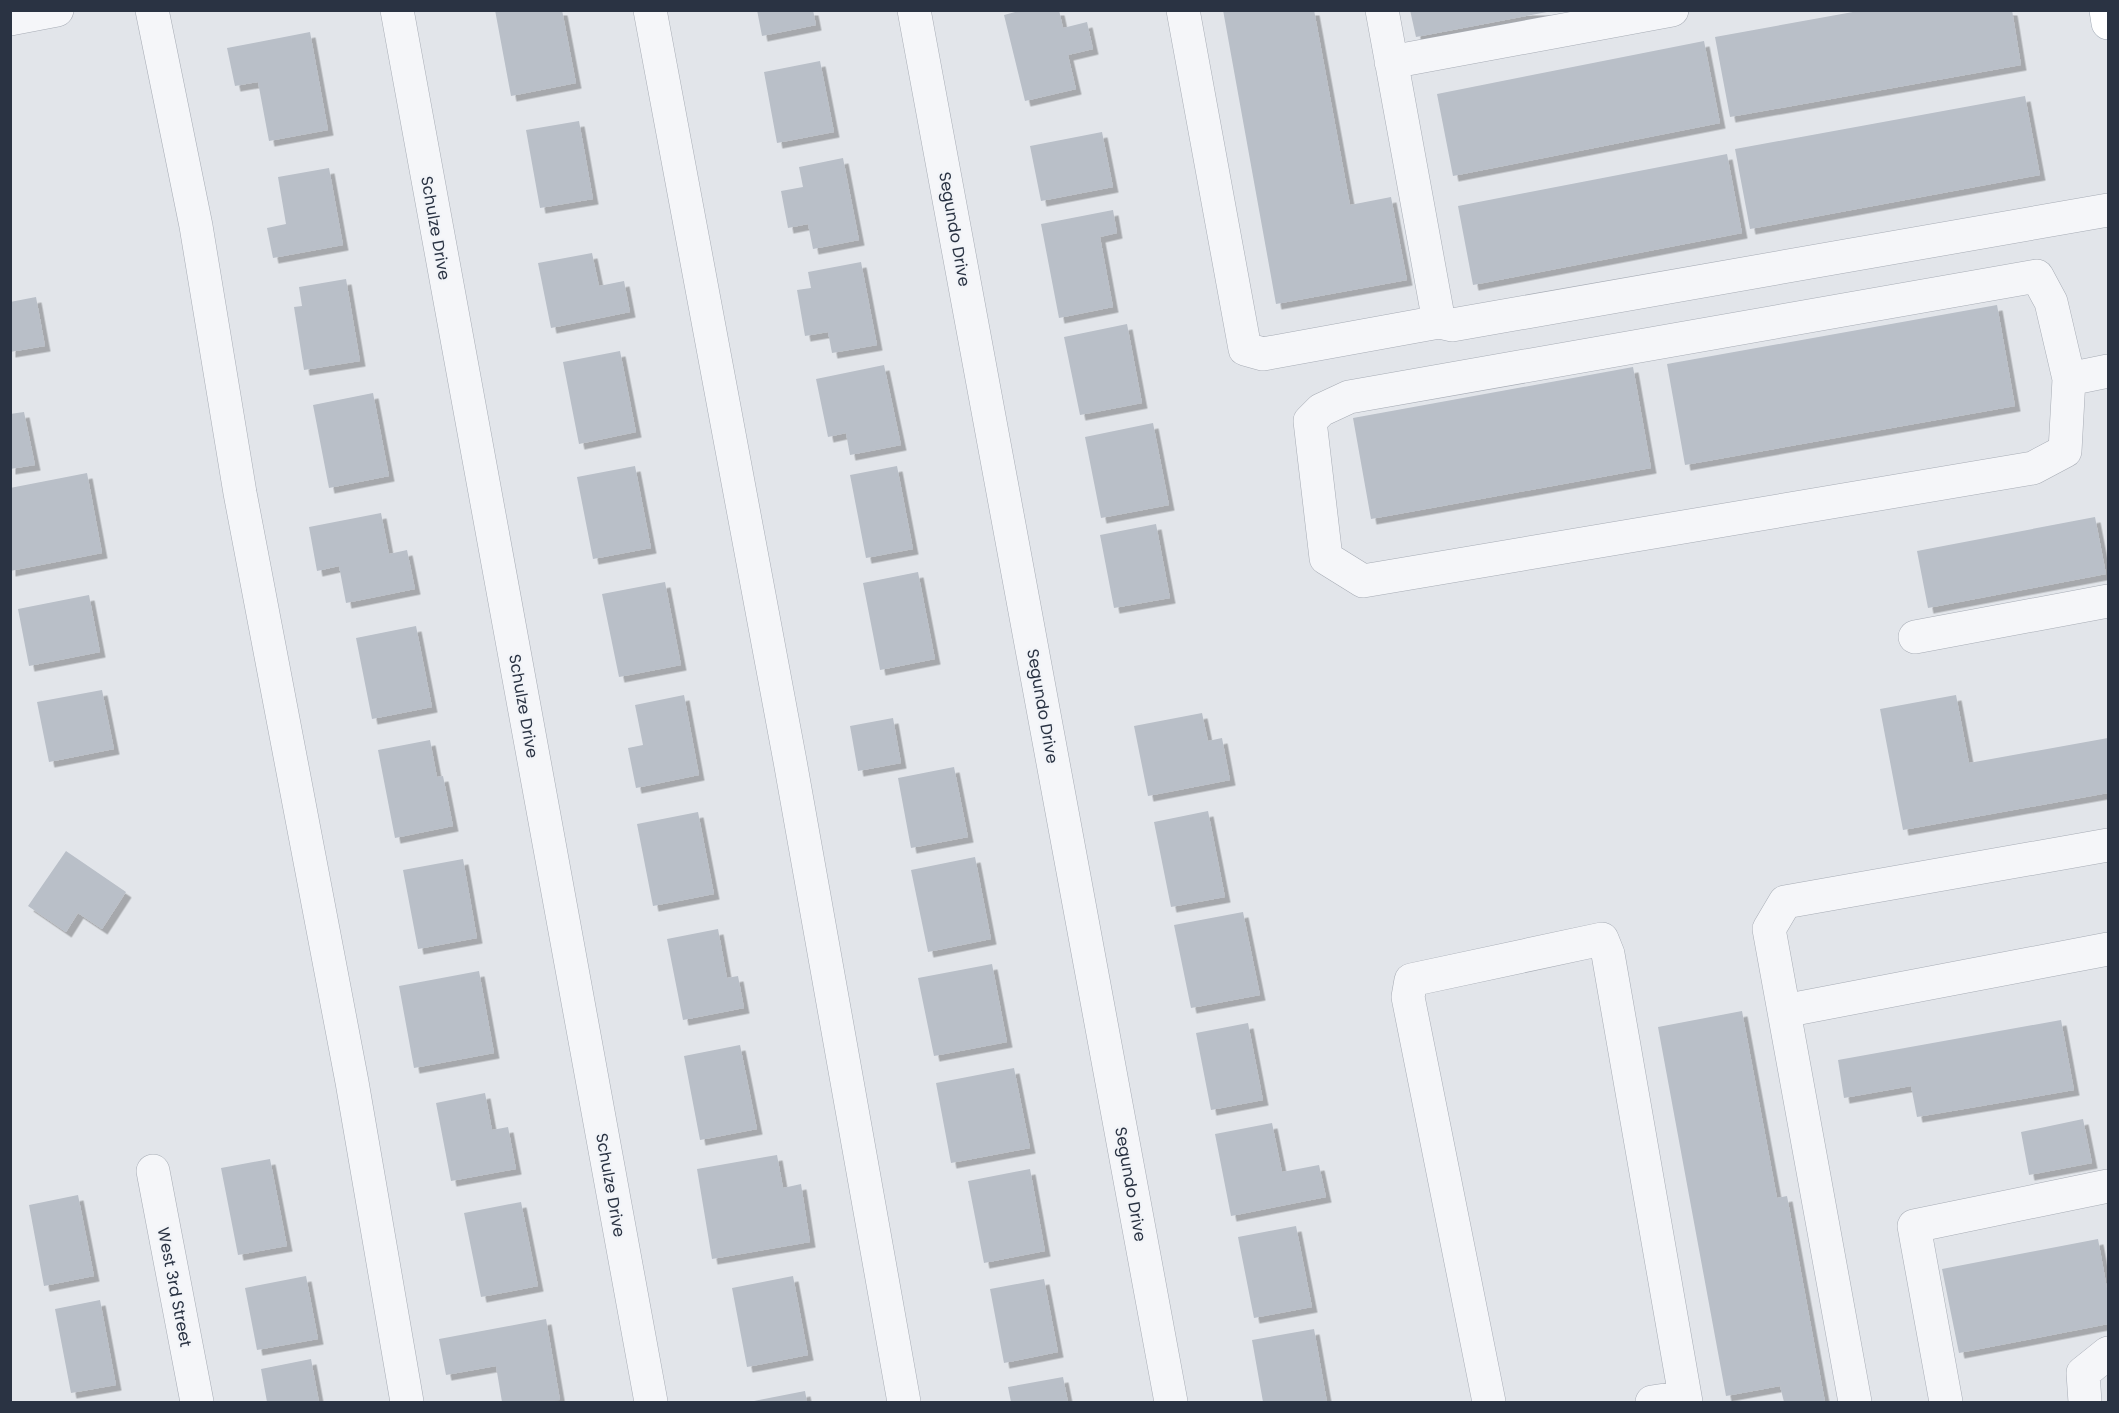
<svg xmlns="http://www.w3.org/2000/svg" width="2119" height="1413" viewBox="0 0 2119 1413" font-family="Poppins,sans-serif">
<style>
.building{fill:#b9bfc8;filter:url(#shadow)}
.lines{fill:none;stroke-linecap:round;stroke-linejoin:round}
.minor-casing{stroke:#a7acb5;stroke-width:34}
.major-casing{stroke:#a1aab6;stroke-width:34}
.minor{stroke:#f5f6f9;stroke-width:33}
.major{stroke:#fff;stroke-width:33}
.labels{text-anchor:middle;stroke-width:4.5;stroke-linejoin:round;paint-order:stroke}
.street-label{font-size:16px;fill:#2a3343;stroke:#f2f4f8}
</style>
<defs>
<filter id="shadow"><feDropShadow dx="5.5" dy="5.5" stdDeviation="0" flood-color="#0004"/></filter>
</defs>
<rect width="100%" height="100%" fill="#e2e5ea"/>
<path class="building" d="M495,10H562L576,83L511,96Z
M757,10H813L816,25L762,36Z
M1023,10H1059L1063,28L1087,22L1093,49L1068,55L1076,89L1025,101L1004,15Z
M1223,10H1314L1350,205L1391,197L1407,280L1276,304Z
M1410,10H1547V12L1416,37Z
M1864,10H2012L2021,65L1730,117L1715,37Z
M310,32L328,130L269,141L258,82L235,86L227,48Z
M1704,41L1720,123L1453,176L1437,94Z
M820,61L834,132L777,143L764,72Z
M2025,96L2040,175L1750,229L1735,149Z
M579,121L593,199L540,208L526,130Z
M1102,132L1113,187L1041,201L1030,146Z
M1727,154L1742,233L1473,285L1458,206Z
M843,158L859,240L813,249L808,224L788,228L781,191L803,187L799,167Z
M329,168L343,245L273,258L267,228L286,224L278,177Z
M1113,210L1117,233L1100,237L1113,307L1059,318L1041,224Z
M592,253L599,286L624,281L630,312L551,328L538,263Z
M861,262L877,345L832,353L828,332L805,336L797,290L811,288L808,272Z
M346,279L360,361L304,370L294,307L302,306L299,287Z
M36,297L45,346L10,352V302Z
M1997,305L2015,406L1685,465L1667,364Z
M1127,324L1142,403L1080,415L1064,337Z
M620,351L636,432L579,444L563,362Z
M884,365L901,445L850,455L846,433L828,437L816,379Z
M1633,367L1651,468L1371,519L1353,418Z
M373,393L389,476L329,488L313,405Z
M24,412L35,465L10,469V414Z
M1153,423L1169,505L1101,518L1085,437Z
M635,466L651,548L593,559L577,477Z
M897,466L913,549L866,558L850,475Z
M87,473L102,553L10,571V488Z
M381,513L389,554L407,550L415,589L346,603L339,566L317,571L309,527Z
M2095,517L2106,574L1928,608L1917,551Z
M1156,524L1170,598L1114,608L1100,535Z
M918,572L935,659L880,670L863,583Z
M665,582L681,665L619,677L602,594Z
M89,595L100,652L29,666L18,609Z
M416,626L432,707L372,719L356,638Z
M102,690L114,749L49,762L37,702Z
M684,695L699,775L636,788L628,748L643,745L635,705Z
M1956,695L1969,763L2108,738V793L1903,830L1880,709Z
M1202,713L1208,741L1222,738L1230,780L1148,796L1134,726Z
M893,718L901,763L858,771L850,726Z
M430,740L437,777L443,776L453,826L395,838L378,750Z
M954,767L968,837L911,848L898,778Z
M1208,811L1225,897L1171,907L1154,822Z
M698,812L714,894L653,906L637,824Z
M66,851L126,892L102,929L78,913L66,932L28,906Z
M975,857L991,939L928,952L911,870Z
M463,859L477,938L418,949L403,870Z
M1243,912L1260,995L1191,1008L1174,925Z
M718,929L727,978L738,976L744,1008L683,1020L667,939Z
M992,964L1007,1042L934,1056L918,978Z
M479,971L494,1053L414,1068L399,986Z
M1742,1011L1777,1198L1787,1196L1825,1402H1784L1780,1386L1726,1396L1658,1027Z
M2061,1020L2074,1090L1917,1117L1911,1086L1844,1098L1838,1060Z
M1248,1023L1263,1100L1211,1110L1196,1033Z
M740,1045L757,1129L700,1140L684,1056Z
M1014,1068L1030,1148L951,1163L936,1083Z
M485,1093L492,1130L508,1127L516,1169L451,1181L436,1103Z
M2083,1119L2092,1163L2029,1175L2021,1132Z
M1272,1123L1282,1172L1319,1165L1326,1197L1231,1216L1215,1134Z
M777,1155L783,1188L801,1184L810,1242L712,1259L697,1169Z
M270,1159L287,1246L238,1255L221,1168Z
M1030,1169L1045,1251L984,1263L968,1181Z
M78,1195L94,1276L44,1286L29,1205Z
M521,1202L538,1286L481,1297L464,1213Z
M1296,1226L1312,1307L1254,1318L1238,1237Z
M2098,1239L2108,1294V1324L1959,1353L1942,1269Z
M306,1276L318,1339L257,1350L245,1288Z
M793,1276L808,1355L747,1367L732,1288Z
M1044,1279L1058,1352L1004,1363L990,1289Z
M100,1300L116,1385L71,1393L55,1309Z
M546,1319L560,1400L502,1402L496,1366L446,1375L439,1339Z
M1314,1329L1327,1402H1263L1252,1340Z
M311,1359L319,1402H267L261,1369Z
M1063,1377L1068,1402H1011L1008,1387Z
M805,1391L807,1402H754V1401Z"/>
<g class="lines">
<defs>
<path id="minor" d="M152,10L196,226L240,493L352,1082L407,1402
M397,10L651,1402
M650,10L790,761L904,1402
M914,10L1171,1402
M1183,10L1245,349L1263,354L1439,322
M1382,10L1439,322L1452,325L2108,210
M10,19L57,10
M1391,62L1672,10
M2037,276L2051,302L2069,379L2065,451L2033,468L1363,581L1326,558L1310,421L1321,410L1349,397Z
M2069,379L2108,371
M1915,637L2108,601
M1784,1011L2108,949
M153,1171L197,1402
M1489,1402L1408,997L1411,980L1602,939L1608,954L1686,1402
M1652,1402L1685,1397
M1855,1402L1769,929L1785,902L2108,845
M1946,1402L1914,1226L2108,1186
M2085,1402L2083,1373L2108,1353"/>
<path id="major" d="M2106,10L2108,23"/>
</defs>
<use href="#minor" class="minor-casing"/>
<use href="#major" class="major-casing"/>
<use href="#minor" class="minor"/>
<use href="#major" class="major"/>
</g>
<g class="labels">
<g class="street-label">
<text transform="translate(436 228) rotate(80)" y="6">Schulze Drive</text>
<text transform="translate(955 229) rotate(80)" y="6">Segundo Drive</text>
<text transform="translate(524 706) rotate(80)" y="6">Schulze Drive</text>
<text transform="translate(1043 706) rotate(80)" y="6">Segundo Drive</text>
<text transform="translate(1131 1184) rotate(80)" y="6">Segundo Drive</text>
<text transform="translate(611 1185) rotate(80)" y="6">Schulze Drive</text>
<text transform="translate(175 1287) rotate(79)" y="6">West 3rd Street</text>
</g>
</g>
<rect width="2119" height="1413" fill="none" stroke="#2a3343" stroke-width="24"/>
</svg>
